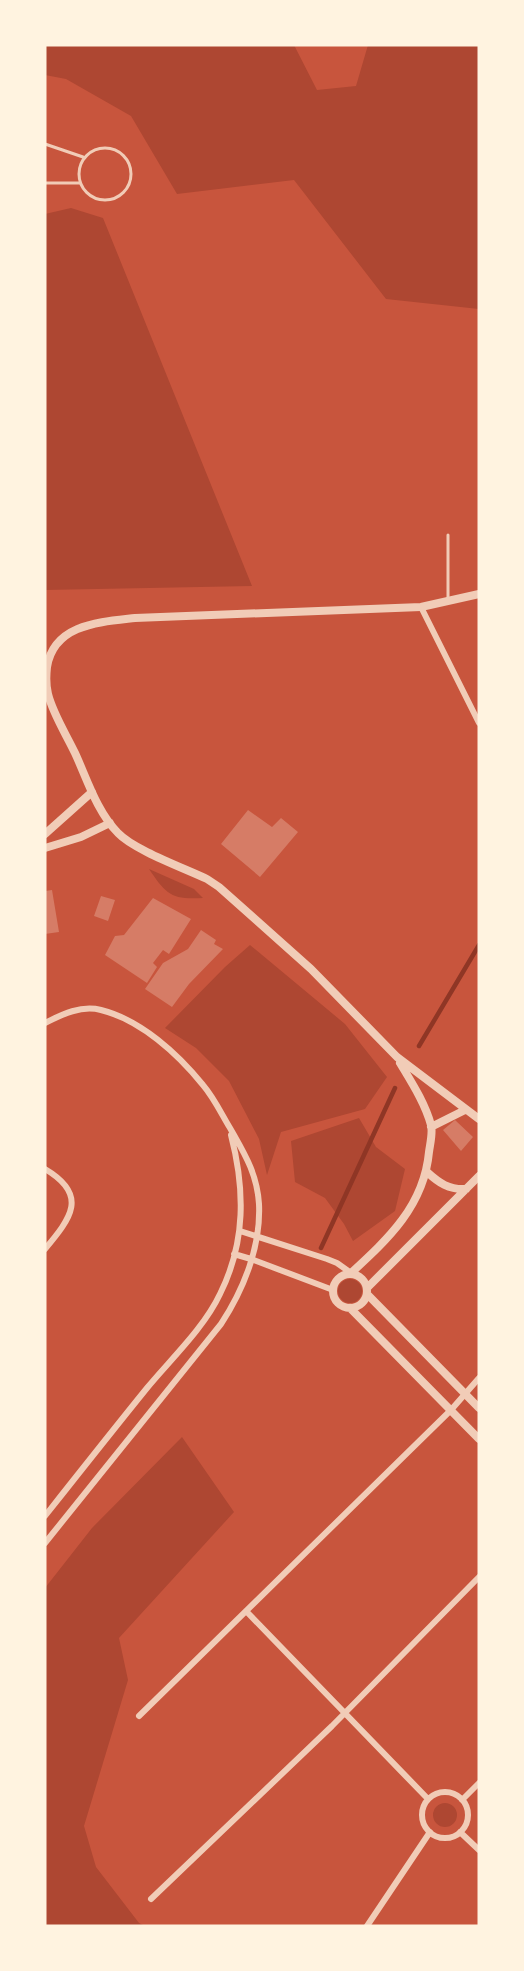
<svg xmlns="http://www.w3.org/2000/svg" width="524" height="1971" viewBox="0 0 524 1971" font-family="Helvetica,sans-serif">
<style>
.green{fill:#ae4732}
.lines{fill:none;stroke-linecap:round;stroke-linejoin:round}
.stream{stroke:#8f3625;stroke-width:4.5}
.building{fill:#d67c66}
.service{stroke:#f1ccb7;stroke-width:3}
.minor{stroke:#f1ccb7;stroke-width:6}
.tertiary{stroke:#f1ccb7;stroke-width:8}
</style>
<rect width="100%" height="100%" fill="#c8553d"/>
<path class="green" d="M45,45H294L317,90L356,86L368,45H479V309L386,299L294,180L177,194L131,116L66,79L45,75Z
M71,208L103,218L252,586L45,590V214Z
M149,869L194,889L203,898C171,900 166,894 149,869Z
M250,945L345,1024L387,1077L365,1109L281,1132L267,1175L259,1139L229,1081L196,1048L165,1028L225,967Z
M359,1118L376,1147L405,1169L395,1211L353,1241L344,1224L325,1198L295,1182L291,1141Z
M338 1291a12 12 0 1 1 24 0a12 12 0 1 1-24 0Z
M182,1437L234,1512L119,1638L128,1680L84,1826L96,1867L139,1923L145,1926H45V1588L92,1528Z
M433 1815a12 12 0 1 1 24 0a12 12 0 1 1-24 0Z"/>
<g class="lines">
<path class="stream" d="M419,1046L479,945
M321,1248L395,1088"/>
</g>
<path class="building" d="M248,810L272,827L281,818L298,832L260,877L221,844Z
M52,890L59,932L45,934V891Z
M101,896L115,900L108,921L94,916Z
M153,898L191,919L169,954L163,950L153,963L157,967L147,983L105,955L115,936L124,935Z
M201,930L216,940L214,944L223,949L189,984L172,1007L145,989L163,963L188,949Z
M455,1120L473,1137L461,1151L443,1130Z"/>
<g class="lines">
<path class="service" d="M45,144L83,157
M79 174a26 26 0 1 1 52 0a26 26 0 1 1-52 0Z
M45,183H80
M448,600V535"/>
<path class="minor" d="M421,607L479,723
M45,1023C63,1014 81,1005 101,1010C141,1020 178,1054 203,1085C214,1098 221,1113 230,1128C244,1153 257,1173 259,1204C261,1246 244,1289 221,1324L45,1543
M45,1169C89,1195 71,1218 45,1249
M240,1231L327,1259L337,1263L351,1273
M234,1254L251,1259L333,1290
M45,1516C79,1473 113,1430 147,1388C171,1359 204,1328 220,1294C246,1242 245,1189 231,1135
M246,1611L428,1799
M139,1716L451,1410L479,1378
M422 1815a23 23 0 1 1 46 0a23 23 0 1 1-46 0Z
M462,1800L479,1783
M460,1832L479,1850
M151,1899L332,1726L479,1577
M367,1926L430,1832"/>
<path class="tertiary" d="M479,594L421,607L135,618C100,622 54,624 47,667C46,676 46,686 48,694C53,714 66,734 75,753C87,779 97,812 118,833C134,850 184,868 207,879L219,887L311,969L397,1057L479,1119
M45,834L92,792
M45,848L81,837L110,823
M431,1127L465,1110
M427,1172C439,1183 449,1190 466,1189
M351,1273C388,1239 424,1206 429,1152C430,1144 433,1133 431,1125C425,1103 412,1083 400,1063
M333 1291a17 17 0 1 1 34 0a17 17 0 1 1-34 0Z
M367,1288L479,1176
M367,1294L479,1408
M350,1308L479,1439"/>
</g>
<rect width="524" height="1971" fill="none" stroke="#fff3e0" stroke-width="93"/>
</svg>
